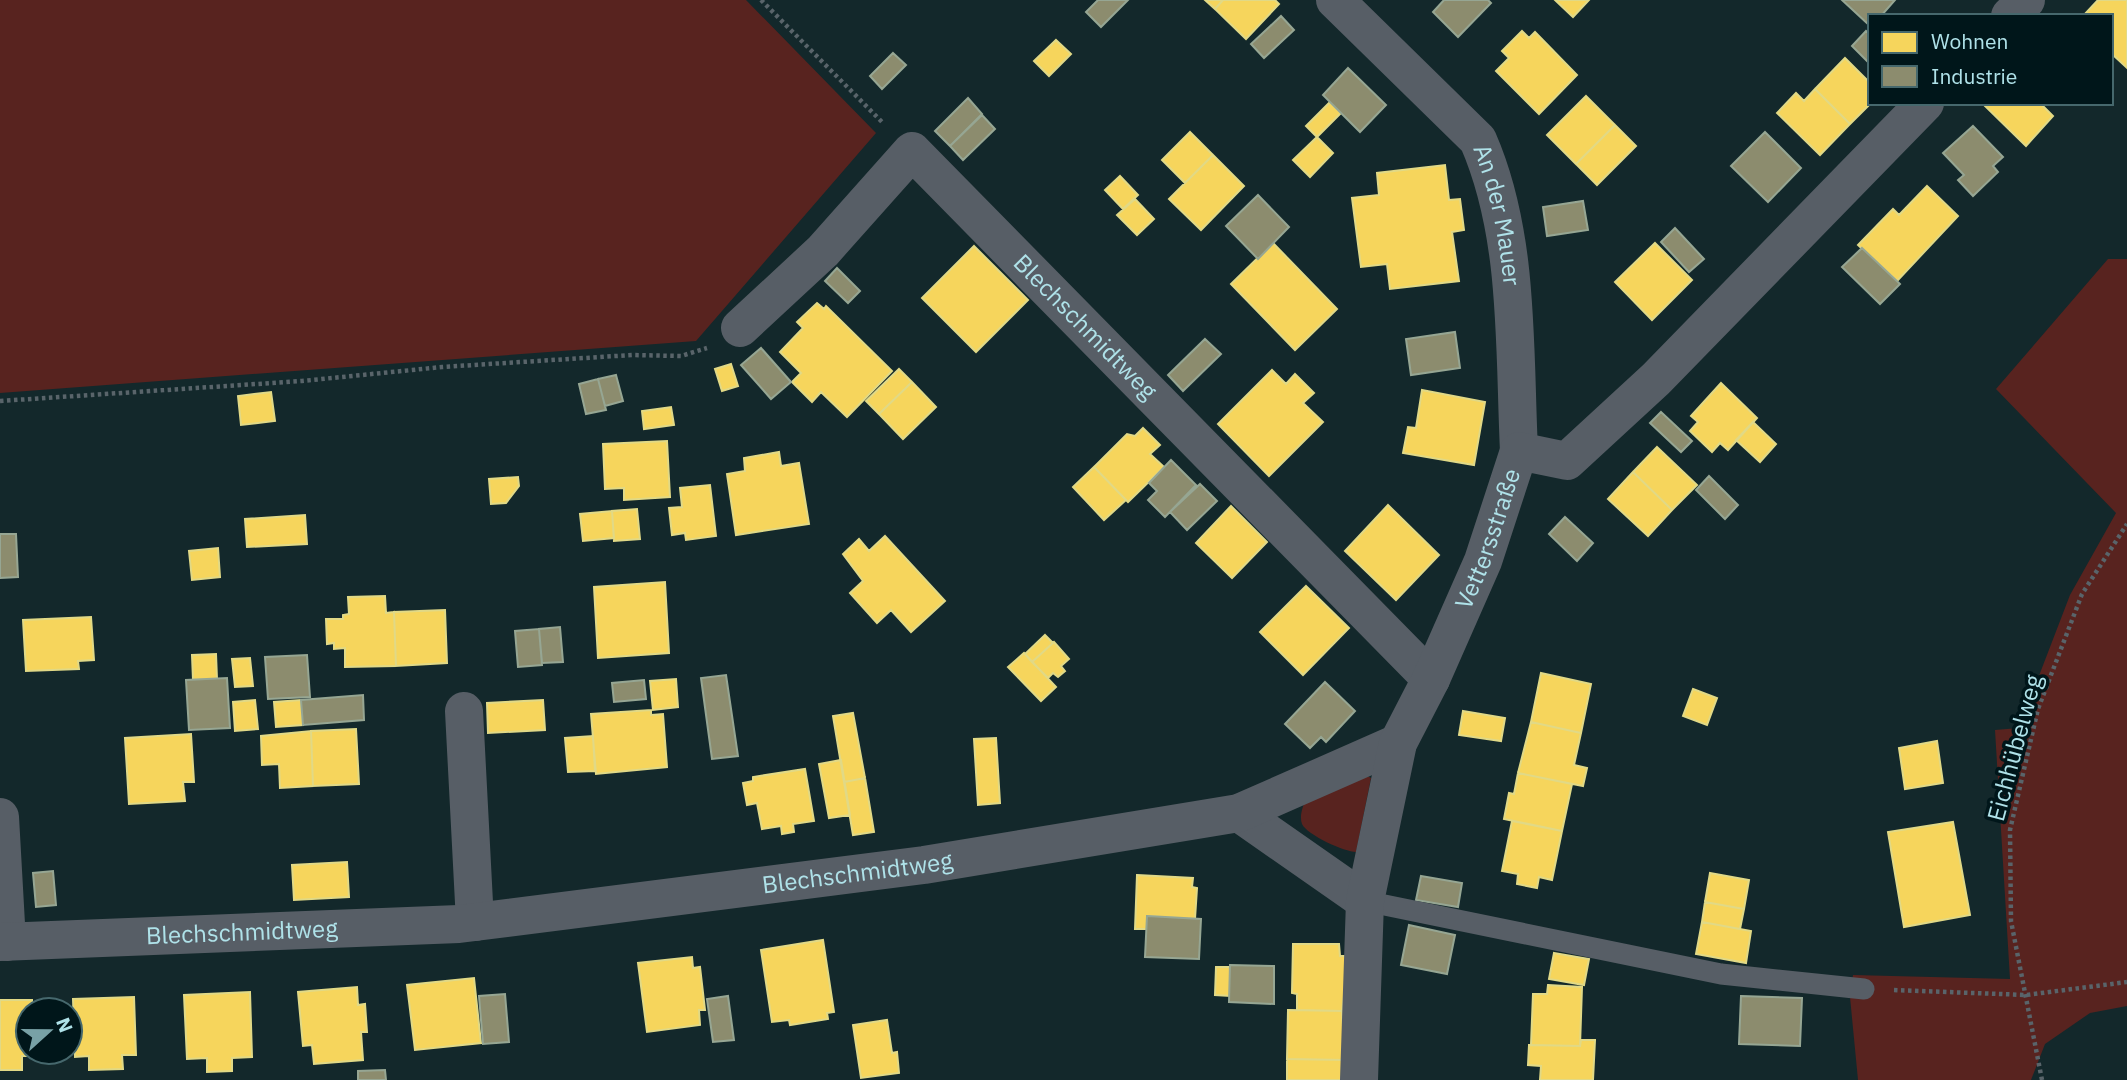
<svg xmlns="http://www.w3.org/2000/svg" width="2127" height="1080" viewBox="0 0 2127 1080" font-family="'IBM Plex Sans',sans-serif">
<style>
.green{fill:#58231f}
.homes{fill:#f6d55c;stroke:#e1d986;stroke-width:2}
.industry{fill:#8c8c6e;stroke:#96a693;stroke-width:2}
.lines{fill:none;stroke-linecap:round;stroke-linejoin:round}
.path{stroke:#59646a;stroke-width:4.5;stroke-dasharray:3.5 3.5;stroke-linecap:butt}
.service{stroke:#575e66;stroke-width:21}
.minor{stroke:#575e66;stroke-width:38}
.labels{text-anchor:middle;stroke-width:7;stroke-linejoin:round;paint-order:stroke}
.street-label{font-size:24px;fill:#afe2e9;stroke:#00161a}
</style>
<rect width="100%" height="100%" fill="#13282b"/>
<path class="green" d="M0,0H746L876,133L696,341L0,393Z
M2108,259H2127V1006L2090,1013L2045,1044L2031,1080H1858L1850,997L1853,975L2010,979L1995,730L2019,728L2070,595L2116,513L1996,389Z
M1362,773L1371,778L1356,852C1345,852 1307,835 1302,824C1299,816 1303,805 1307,797Z"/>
<path class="homes" d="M1205,0H1223L1215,9Z
M1223,0H1275L1279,4L1246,39L1215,9Z
M1555,0H1589L1573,17Z
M2098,0H2127V68L2111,53V16H2083Z
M1522,31L1529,38L1535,32L1577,75L1539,114L1496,71L1509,58L1502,51Z
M1056,40L1071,54L1049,76L1034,61Z
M1845,58L1870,83L1871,103L1850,124L1815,89Z
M1815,89L1850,124L1820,155L1777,113L1796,93L1804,101Z
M1586,96L1615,125L1576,164L1547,135Z
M1330,102L1341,113L1317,137L1306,126Z
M1982,103H2040L2053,116L2026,146Z
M1615,125L1636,146L1597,185L1576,164Z
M1190,132L1213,155L1185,183L1162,160Z
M1317,137L1333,153L1310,177L1293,160Z
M1213,155L1244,186L1201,230L1169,199Z
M1445,165L1449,200L1460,199L1464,230L1452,232L1459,281L1390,289L1387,264L1361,267L1352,198L1379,195L1377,173Z
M1120,176L1138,195L1123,209L1105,190Z
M1927,186L1958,216L1897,281L1858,245L1893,209L1899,215Z
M1135,199L1154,219L1137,235L1117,215Z
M1273,243L1337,309L1295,350L1231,284Z
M1655,243L1692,280L1652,320L1615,282Z
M974,246L1028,300L976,352L922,298Z
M817,303L824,309L826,306L892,371L847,417L821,392L812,402L792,382L801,373L780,352L803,328L797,322Z
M731,364L738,386L722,391L715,369Z
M899,369L912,382L879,414L866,401Z
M1272,370L1286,384L1295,374L1314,393L1303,403L1323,422L1269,476L1218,424Z
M912,382L936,407L903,439L879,414Z
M1721,383L1757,418L1728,450L1720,443L1712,452L1690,431L1698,422L1691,416Z
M1422,390L1485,402L1474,465L1403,453L1408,427L1416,428Z
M271,392L275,421L241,425L238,396Z
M671,407L674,425L644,429L642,411Z
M1753,422L1776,444L1760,462L1736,440Z
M1143,428L1160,445L1150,454L1164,467L1128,502L1094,467L1127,434L1135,436Z
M667,441L670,497L624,500V488L605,489L603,444Z
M1657,447L1697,485L1672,510L1633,472Z
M779,452L781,466L799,463L809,524L736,535L727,474L745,471L744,458Z
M1094,467L1126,500L1104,520L1073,487Z
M1633,472L1672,510L1648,536L1608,499Z
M518,477L519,486L506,503L491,504L489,479Z
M710,485L716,536L686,540L685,533L672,535L669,508L682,507L680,488Z
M1388,505L1439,555L1396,600L1345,551Z
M1231,506L1267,542L1232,578L1196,543Z
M637,509L640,539L614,541L612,511Z
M612,511L614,538L583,541L580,514Z
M305,515L307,544L247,547L245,519Z
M885,536L945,601L911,632L891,610L877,623L850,593L863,581L843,554L859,539L869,551Z
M218,548L220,577L192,580L189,551Z
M665,582L669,653L598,658L594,587Z
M1306,586L1349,628L1303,675L1260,632Z
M385,596L386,613L394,612L396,666L345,667V648L334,649V643L327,644L326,619H343V615L349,614L348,597Z
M445,610L447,663L396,666L394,612Z
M91,617L94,660L78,661L79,669L26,671L23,620Z
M1045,635L1053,643L1032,662L1025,654Z
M1054,642L1069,659L1061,666L1065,671L1058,677L1053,673L1048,678L1032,662Z
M1024,653L1056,687L1041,701L1008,667Z
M216,654L217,679L193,680L192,655Z
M250,658L253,686L235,687L232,659Z
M1541,673L1591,684L1581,733L1531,722Z
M676,679L678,707L653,710L650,681Z
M1693,689L1717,698L1707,725L1683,716Z
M255,700L258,729L235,731L233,702Z
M301,700L303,725L276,727L274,702Z
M543,700L545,730L488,733L487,703Z
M651,710V715L663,714L667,767L596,774L591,714Z
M1463,711L1505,718L1501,741L1459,735Z
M853,713L865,778L844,782L833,716Z
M1531,722L1581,733L1574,765L1587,768L1583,786L1518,773Z
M356,729L359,784L313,786L311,731Z
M311,731L313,786L280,788L279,764L262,765L261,736Z
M191,734L194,782H183L185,801L129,804L125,738Z
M593,736L595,771L568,772L565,738Z
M996,738L1000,803L978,805L974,739Z
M1937,741L1943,783L1905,789L1899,748Z
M841,760L850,815L829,818L819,764Z
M805,769L814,821L793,824L794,832L782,834L781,826L762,829L757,803L747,805L743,783L753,781V777Z
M1518,773L1572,784L1562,831L1504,819L1509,793L1514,794Z
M865,778L874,832L853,835L844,782Z
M1512,821L1562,831L1552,880L1539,877L1537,888L1517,884L1518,874L1502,871Z
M1953,822L1970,915L1904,927L1888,832Z
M347,862L349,897L294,900L292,865Z
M1710,873L1749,880L1744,909L1705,902Z
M1137,875L1193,878L1192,887L1197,888L1195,919L1147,916V929H1135Z
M1705,902L1744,909L1740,929L1702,922Z
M1702,922L1751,931L1746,963L1696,954Z
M823,940L834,1012L827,1013L828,1019L790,1025L789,1020L772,1022L761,950Z
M1293,944H1339L1340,956H1349L1342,1011L1297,1010V994L1292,993Z
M1554,953L1589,959L1584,985L1549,979Z
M692,957L693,968L700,967L705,1010H699L700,1025L647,1032L638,963Z
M1216,967H1230V996L1215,995Z
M474,978L481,1043L415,1050L407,985Z
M1548,985L1582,987L1580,1046L1531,1045L1533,994H1547Z
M357,987L358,1005L365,1004L367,1032H361L363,1060L314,1064L312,1045L303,1046L298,992Z
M250,992L252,1057L232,1058V1071L207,1072V1058L187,1059L184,995Z
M134,997L136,1055H122L123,1069L89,1070V1056L75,1057L73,999Z
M0,1000H32V1010H28V1052H31V1056H22V1070H0Z
M1288,1010L1342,1011L1345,1060L1287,1059Z
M887,1020L892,1053L897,1052L899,1073L861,1078L853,1025Z
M1581,1040H1595L1593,1080H1540L1541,1066L1528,1065L1529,1045L1580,1046Z
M1287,1059L1345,1060L1344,1080H1287Z"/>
<path class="industry" d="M1098,0H1128L1101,27L1086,12Z
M1444,0H1488L1491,3L1458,37L1433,12Z
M1842,0H1895L1881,16H1870V26Z
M1281,16L1294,30L1264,58L1251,44Z
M1866,31L1870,35V64L1852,46Z
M893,53L906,65L882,89L870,76Z
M1348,68L1386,105L1360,132L1323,95Z
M968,98L982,114L950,146L935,131Z
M982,115L995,129L963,160L950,146Z
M1973,126L2003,157L1993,166L1998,172L1973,196L1958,180L1964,175L1943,153Z
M1765,132L1801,168L1768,202L1731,166Z
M1258,195L1289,227L1258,259L1226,226Z
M1583,201L1588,230L1547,236L1543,207Z
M1675,228L1704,259L1689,272L1661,242Z
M1862,248L1900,284L1880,304L1842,267Z
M837,268L860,291L848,303L825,281Z
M1455,332L1460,368L1411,375L1406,339Z
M1205,339L1221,354L1183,391L1168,375Z
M761,348L791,382L771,399L741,365Z
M616,375L623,401L605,406L598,379Z
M598,379L606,410L586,414L579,384Z
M1661,412L1692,441L1681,452L1650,423Z
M1171,460L1196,485L1165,517L1148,500L1157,491L1149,483Z
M1709,476L1738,505L1725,519L1696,490Z
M1200,484L1217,501L1187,530L1170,512Z
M1565,517L1593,543L1577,561L1549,534Z
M0,534H16L18,577L0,578Z
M560,627L563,662L542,663L539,629Z
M539,629L542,665L518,667L515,631Z
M307,655L310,697L268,699L265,657Z
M726,675L738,756L712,759L701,678Z
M227,678L230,728L189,730L186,680Z
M644,680L646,699L614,702L612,683Z
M1325,682L1355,711L1326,742L1321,737L1310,748L1285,724Z
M363,695L364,720L303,725L301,700Z
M53,871L56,905L36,907L33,873Z
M1421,876L1462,883L1458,907L1416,900Z
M1147,916L1201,919L1199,959L1145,957Z
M1409,925L1455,935L1447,974L1401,965Z
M1230,965L1274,966V1004L1229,1002Z
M505,994L509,1042L483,1044L479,996Z
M728,996L734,1040L713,1042L707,999Z
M1741,996L1802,998L1800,1046L1739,1044Z
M385,1070L386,1080H358V1071Z"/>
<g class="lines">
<path class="path" d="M761,0L884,124
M0,401L302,381L442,367L632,355L681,356L707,348
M1894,990L2026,995L2127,982
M2042,1080L2011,921L2010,830L2038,709L2082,594L2127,524"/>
<path class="service" d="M1365,901L1721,974L1864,989"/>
<g class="minor">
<path id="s1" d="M1335,0L1478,140C1520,236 1514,349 1519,451"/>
<path d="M2010,16L2026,0"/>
<path id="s2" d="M740,328L823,251L912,151L1431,679"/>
<path d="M464,711L475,922"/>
<path d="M1239,813L1365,901"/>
<path d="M0,817L7,942"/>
<path id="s3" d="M0,942L459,924L924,865L1239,813L1398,743"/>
<path id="s4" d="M1359,1080L1365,901L1398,743L1431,679L1483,561L1519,451L1567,461L1656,379L1925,103"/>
</g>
</g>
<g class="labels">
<g class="street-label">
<text dy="8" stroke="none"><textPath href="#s1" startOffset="278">An der Mauer</textPath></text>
<text dy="8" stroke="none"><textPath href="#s2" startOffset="494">Blechschmidtweg</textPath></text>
<text dy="8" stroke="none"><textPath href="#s4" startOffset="564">Vettersstraße</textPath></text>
<text transform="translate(2015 748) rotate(-75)" y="8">Eichhübelweg</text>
<text dy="8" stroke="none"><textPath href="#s3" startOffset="861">Blechschmidtweg</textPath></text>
<text dy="8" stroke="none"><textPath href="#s3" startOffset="242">Blechschmidtweg</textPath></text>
</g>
</g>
<rect x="1868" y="14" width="245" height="91" fill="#00161a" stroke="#46686d" stroke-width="2"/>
<rect x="1882" y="32" width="35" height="21" fill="#f6d55c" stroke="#46686d" stroke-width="2"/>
<text x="1931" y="49" font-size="21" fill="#afe2e9">Wohnen</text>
<rect x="1882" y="66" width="35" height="21" fill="#8c8c6e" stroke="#46686d" stroke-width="2"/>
<text x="1931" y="84" font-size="21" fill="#afe2e9">Industrie</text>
<g transform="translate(49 1031) rotate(69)"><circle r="33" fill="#00161a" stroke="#46686d" stroke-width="2"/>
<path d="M0-5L12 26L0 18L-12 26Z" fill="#78a1a6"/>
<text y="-10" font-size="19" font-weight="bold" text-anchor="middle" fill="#afe2e9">N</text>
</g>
</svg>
